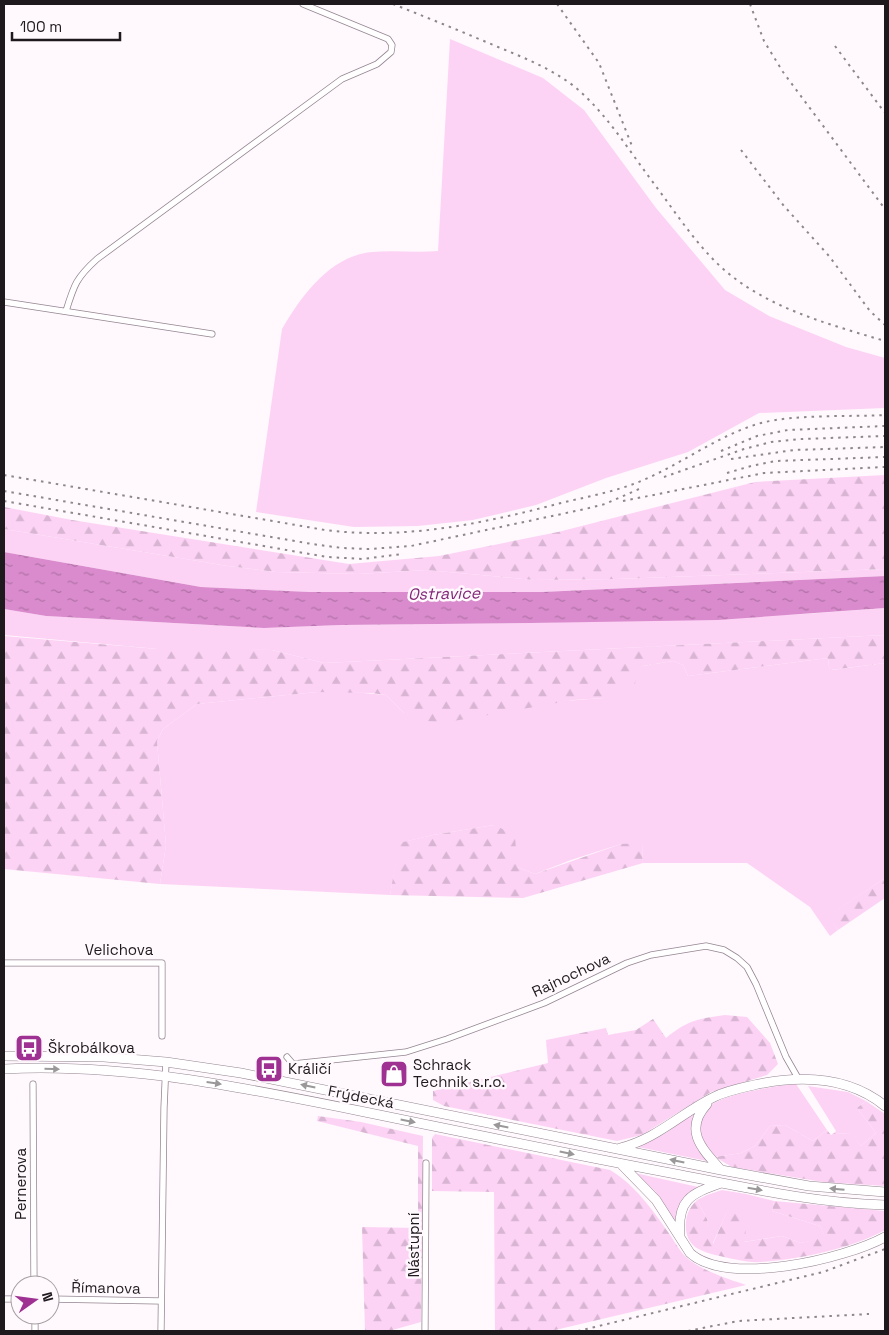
<svg xmlns="http://www.w3.org/2000/svg" width="889" height="1335" viewBox="0 0 889 1335" font-family="'Space Grotesk',sans-serif">
<style>
.green{fill:#fdd3f5}
.forest{fill:url(#forest-firs)}
.water{fill:url(#water-ripples)}
.lines{fill:none;stroke-linecap:round;stroke-linejoin:round}
.street-casing{stroke:#948591;stroke-width:7}
.secondary-casing{stroke:#948591;stroke-width:10}
.street{stroke:#fff;stroke-width:5.5}
.secondary{stroke:#fff;stroke-width:9}
.rail{stroke:#8d878b;stroke-width:2;stroke-dasharray:2.5 5;stroke-linecap:butt}
.oneway{fill:#9a9899}
.labels{text-anchor:middle;stroke-width:5;stroke-linejoin:round;paint-order:stroke}
.street-label{font-size:15px;fill:#1e191d;stroke:#fff8fd}
.poi-label{font-size:15px;fill:#1e191d;stroke:#fff8fd;text-anchor:start}
.water-label{font-size:16px;font-style:italic;fill:#842879;stroke:#fff8fd}
</style>
<defs>
<pattern id="forest-firs" width="22" height="20" patternUnits="userSpaceOnUse" patternTransform="scale(1.25)"><rect width="22" height="20" fill="#fdd3f5"/><path d="M5 1l3.5 6h-7zM16 11l3.5 6h-7z" fill="#d8b5d2"/></pattern>
<pattern id="water-ripples" width="26" height="14" patternUnits="userSpaceOnUse" patternTransform="scale(1.25)"><rect width="26" height="14" fill="#da8bcd"/><path d="M2 4q2-2 4 0t4 0M15 11q2-2 4 0t4 0" fill="none" stroke="#b071a6"/></pattern>
</defs>
<rect width="100%" height="100%" fill="#fff8fd"/>
<path class="green" d="M450,39L543,78L584,110L656,208L725,290L769,316L846,347L885,358V408L759,413L688,452L606,478L536,505L473,520L418,526L354,527L256,512L282,329C302,295 330,256 372,252C394,250 417,253 438,251Z
M4,529L228,566L276,572L358,574L427,570L534,580L617,579L885,569V576L542,592H310L201,587L4,552Z
M885,608V635L324,663L272,650L158,649L4,635V609L46,616L264,628L341,625L531,623L805,614Z
M828,658L829,667L832,670L885,663V878L829,916L838,930L830,936L810,907L747,863H643L642,844H621L571,860L535,874L517,867L494,825L433,835L400,843L390,895L160,884L166,845L157,741L163,729L197,704L317,692H352L386,695L404,713L604,698L643,666L673,661L683,665L688,676Z
M796,1084L827,1130L813,1141L785,1125L770,1126L755,1146L741,1153L715,1157C710,1152 704,1145 701,1138C698,1127 702,1114 710,1106C721,1095 779,1085 796,1084Z
M808,1086L848,1092L866,1101L857,1108L876,1133L861,1146L851,1134L834,1133L836,1131Z
M696,1111C688,1136 694,1140 707,1161L638,1147L666,1133Z
M635,1173L698,1187C682,1198 677,1204 676,1224L655,1191Z
M722,1190L746,1194L774,1201L772,1211L820,1226L826,1238L801,1243L782,1236L743,1242L728,1210L712,1245L707,1219L697,1200L707,1195Z"/>
<path class="forest" d="M885,475V569L617,579L534,580L427,570L358,574L276,572L228,566L4,529V507L72,520L349,564L439,556L558,532L755,482Z
M885,635V663L831,670L829,667L828,658L688,676L683,665L673,661L643,666L637,673L635,684L604,698L574,700L442,723L417,720L404,713L386,695L371,693L317,692L197,704L163,729L157,741L166,845L160,884L4,869V636L158,649L200,647L272,650L324,663Z
M494,825L515,835L517,867L535,874L621,844L642,843L643,863L523,898L390,895L399,843L433,835Z
M885,878V898L838,930L828,916Z
M725,1015L747,1017L770,1043L778,1064L767,1075L711,1092L642,1135L617,1141L444,1106L433,1100V1091L548,1063L546,1040L606,1028L608,1035L636,1030L653,1019L666,1038C688,1020 698,1019 725,1015Z
M866,1101L885,1114V1186L823,1182L732,1167L715,1157L741,1153L755,1146L770,1126L785,1125L813,1141L827,1130L831,1135L834,1133L852,1134L861,1146L876,1133L857,1108Z
M318,1116L361,1122L423,1136L421,1322L389,1331H365L362,1227L418,1228V1146L317,1121Z
M435,1134L610,1170C634,1184 652,1209 668,1232C673,1239 678,1248 683,1254C696,1269 728,1279 746,1285L551,1331H495L494,1192L432,1191V1138Z
M697,1200L707,1219L713,1244L728,1209L748,1219L744,1242L782,1236L801,1243L825,1237L820,1226L772,1211L774,1201L885,1211V1230C850,1249 801,1259 761,1262C747,1263 729,1258 715,1255C701,1251 688,1247 686,1230C685,1217 688,1209 697,1200Z"/>
<path class="water" d="M4,552L201,587L310,592H542L885,576V608L718,620L531,623L341,625L264,628L46,616L4,609Z"/>
<g class="lines">
<defs>
<path id="street" d="M4,302L212,334
M66,311C74,285 76,278 97,259L342,79L377,64L391,52L392,45L388,39L303,4
M4,963H162V1036
M287,1057L293,1064L406,1052L447,1039L544,1003L627,963L651,955L706,946L724,950L737,958L747,967L756,984L786,1057L798,1078
M33,1084L34,1285
M4,1299H20
M50,1299L161,1301
M35,1315V1331
M161,1331L164,1108L166,1062
M425,1331L426,1163"/>
<path id="secondary" d="M4,1056L104,1057L166,1062L241,1073L721,1170L809,1186L885,1192
M4,1069C124,1063 242,1087 360,1111C467,1133 574,1155 681,1175C748,1188 816,1203 885,1205
M707,1104C683,1130 702,1149 721,1170
M620,1148C657,1139 681,1113 714,1097C726,1091 741,1088 754,1085C800,1075 848,1076 885,1106
M621,1164L656,1200L690,1253C727,1287 845,1259 885,1237
M680,1236C677,1200 690,1194 721,1183"/>
</defs>
<use href="#street" class="street-casing"/>
<use href="#secondary" class="secondary-casing"/>
<use href="#street" class="street"/>
<use href="#secondary" class="secondary"/>
<path class="rail" d="M393,4C428,18 463,32 498,47C525,58 552,69 575,87C606,113 628,149 652,181C674,210 694,242 721,267C766,308 828,324 885,341
M557,4L599,63L632,146
M750,4L764,41L783,72L885,209
M835,46L885,113
M741,150L784,206L829,256L870,311L885,325
M721,451L757,436L788,430L885,426
M731,459L794,450L885,447
M727,473L751,466L776,461L885,457
M4,475L325,530C404,540 481,524 557,504C585,497 615,492 641,481C682,464 718,435 761,423C796,414 847,417 885,415
M664,477L744,449L771,442L802,439L885,436
M4,491L312,544L342,548L369,549L411,546L585,509L605,504L639,489
M4,501L327,557L363,559L402,554
M623,501L764,473L885,467
M578,1331L823,1272L885,1249
M688,1331L738,1321L869,1314"/>
</g>
<defs><path id="oneway-solid" d="M-6-.8H1V-3.2L6.5 0L1 3.2V.8H-6Z" transform="scale(1.25)"/></defs>
<g class="oneway">
<use href="#oneway-solid" transform="translate(52 1069) rotate(1)"/>
<use href="#oneway-solid" transform="translate(214 1083) rotate(8)"/>
<use href="#oneway-solid" transform="translate(308 1086) rotate(-168)"/>
<use href="#oneway-solid" transform="translate(408 1121) rotate(11)"/>
<use href="#oneway-solid" transform="translate(501 1126) rotate(-169)"/>
<use href="#oneway-solid" transform="translate(567 1153) rotate(12)"/>
<use href="#oneway-solid" transform="translate(677 1161) rotate(-168)"/>
<use href="#oneway-solid" transform="translate(755 1189) rotate(10)"/>
<use href="#oneway-solid" transform="translate(837 1189) rotate(-175)"/>
</g>
<defs>
<symbol id="bus-square" viewBox="-11 -11 22 22"><rect x="-9" y="-9" width="18" height="18" rx="4" fill="#9e3191" stroke="#fff8fd"/><path d="M-5-6H5V4H4V6H2V4H-2V6H-4V4H-5ZM-3.5-4V0h7V-4ZM-3.5 1.2v1.5H-2V1.2ZM2 1.2v1.5H3.5V1.2Z" fill="#fff"/></symbol>
<symbol id="shop-square" viewBox="-11 -11 22 22"><rect x="-9" y="-9" width="18" height="18" rx="4" fill="#9e3191" stroke="#fff8fd"/><path d="M-5-2.5h2.3a2.7 3.5 0 0 1 5.4 0H5L5.5 6h-11ZM-1.5-2.5h3a1.5 2.3 0 0 0-3 0Z" fill="#fff"/></symbol>
</defs>
<g fill-rule="evenodd">
<use href="#bus-square" x="13" y="1032" width="32" height="32"/>
<use href="#bus-square" x="253" y="1053" width="32" height="32"/>
<use href="#shop-square" x="378" y="1058" width="32" height="32"/>
</g>
<g class="labels">
<g class="street-label">
<text x="119" y="955">Velichova</text>
<text transform="translate(571 975) rotate(-25)" y="5">Rajnochova</text>
<text transform="translate(361 1097) rotate(11)" y="5">Frýdecká</text>
<text transform="translate(21 1184) rotate(-90)" y="5">Pernerova</text>
<text transform="translate(414 1245) rotate(-90)" y="5">Nástupní</text>
<text transform="translate(106 1288) rotate(1)" y="5">Římanova</text>
</g>
<g class="poi-label">
<text x="48" y="1053">Škrobálkova</text>
<text x="413" y="1070">Schrack<tspan x="413" dy="17">Technik s.r.o.</tspan></text>
<text x="288" y="1074">Králičí</text>
</g>
<g class="water-label">
<text transform="translate(444 593) rotate(-1)" y="6">Ostravice</text>
</g>
</g>
<rect width="889" height="1335" fill="none" stroke="#1e191d" stroke-width="10"/>
<g transform="translate(35 1300) rotate(76)"><circle r="24" fill="#fff8fd" stroke="#a59fa3"/>
<path d="M0-4L9 19L0 12L-9 19Z" fill="#9e3191"/>
<text y="-8" font-size="14" font-weight="bold" text-anchor="middle" fill="#1e191d">N</text>
</g>
<path d="M12 32v8h108v-8" fill="none" stroke="#1e191d" stroke-width="2.5"/>
<text x="20" y="32" font-size="15" fill="#1e191d" stroke="#fff8fd" stroke-width="4" paint-order="stroke">100 m</text>
</svg>
